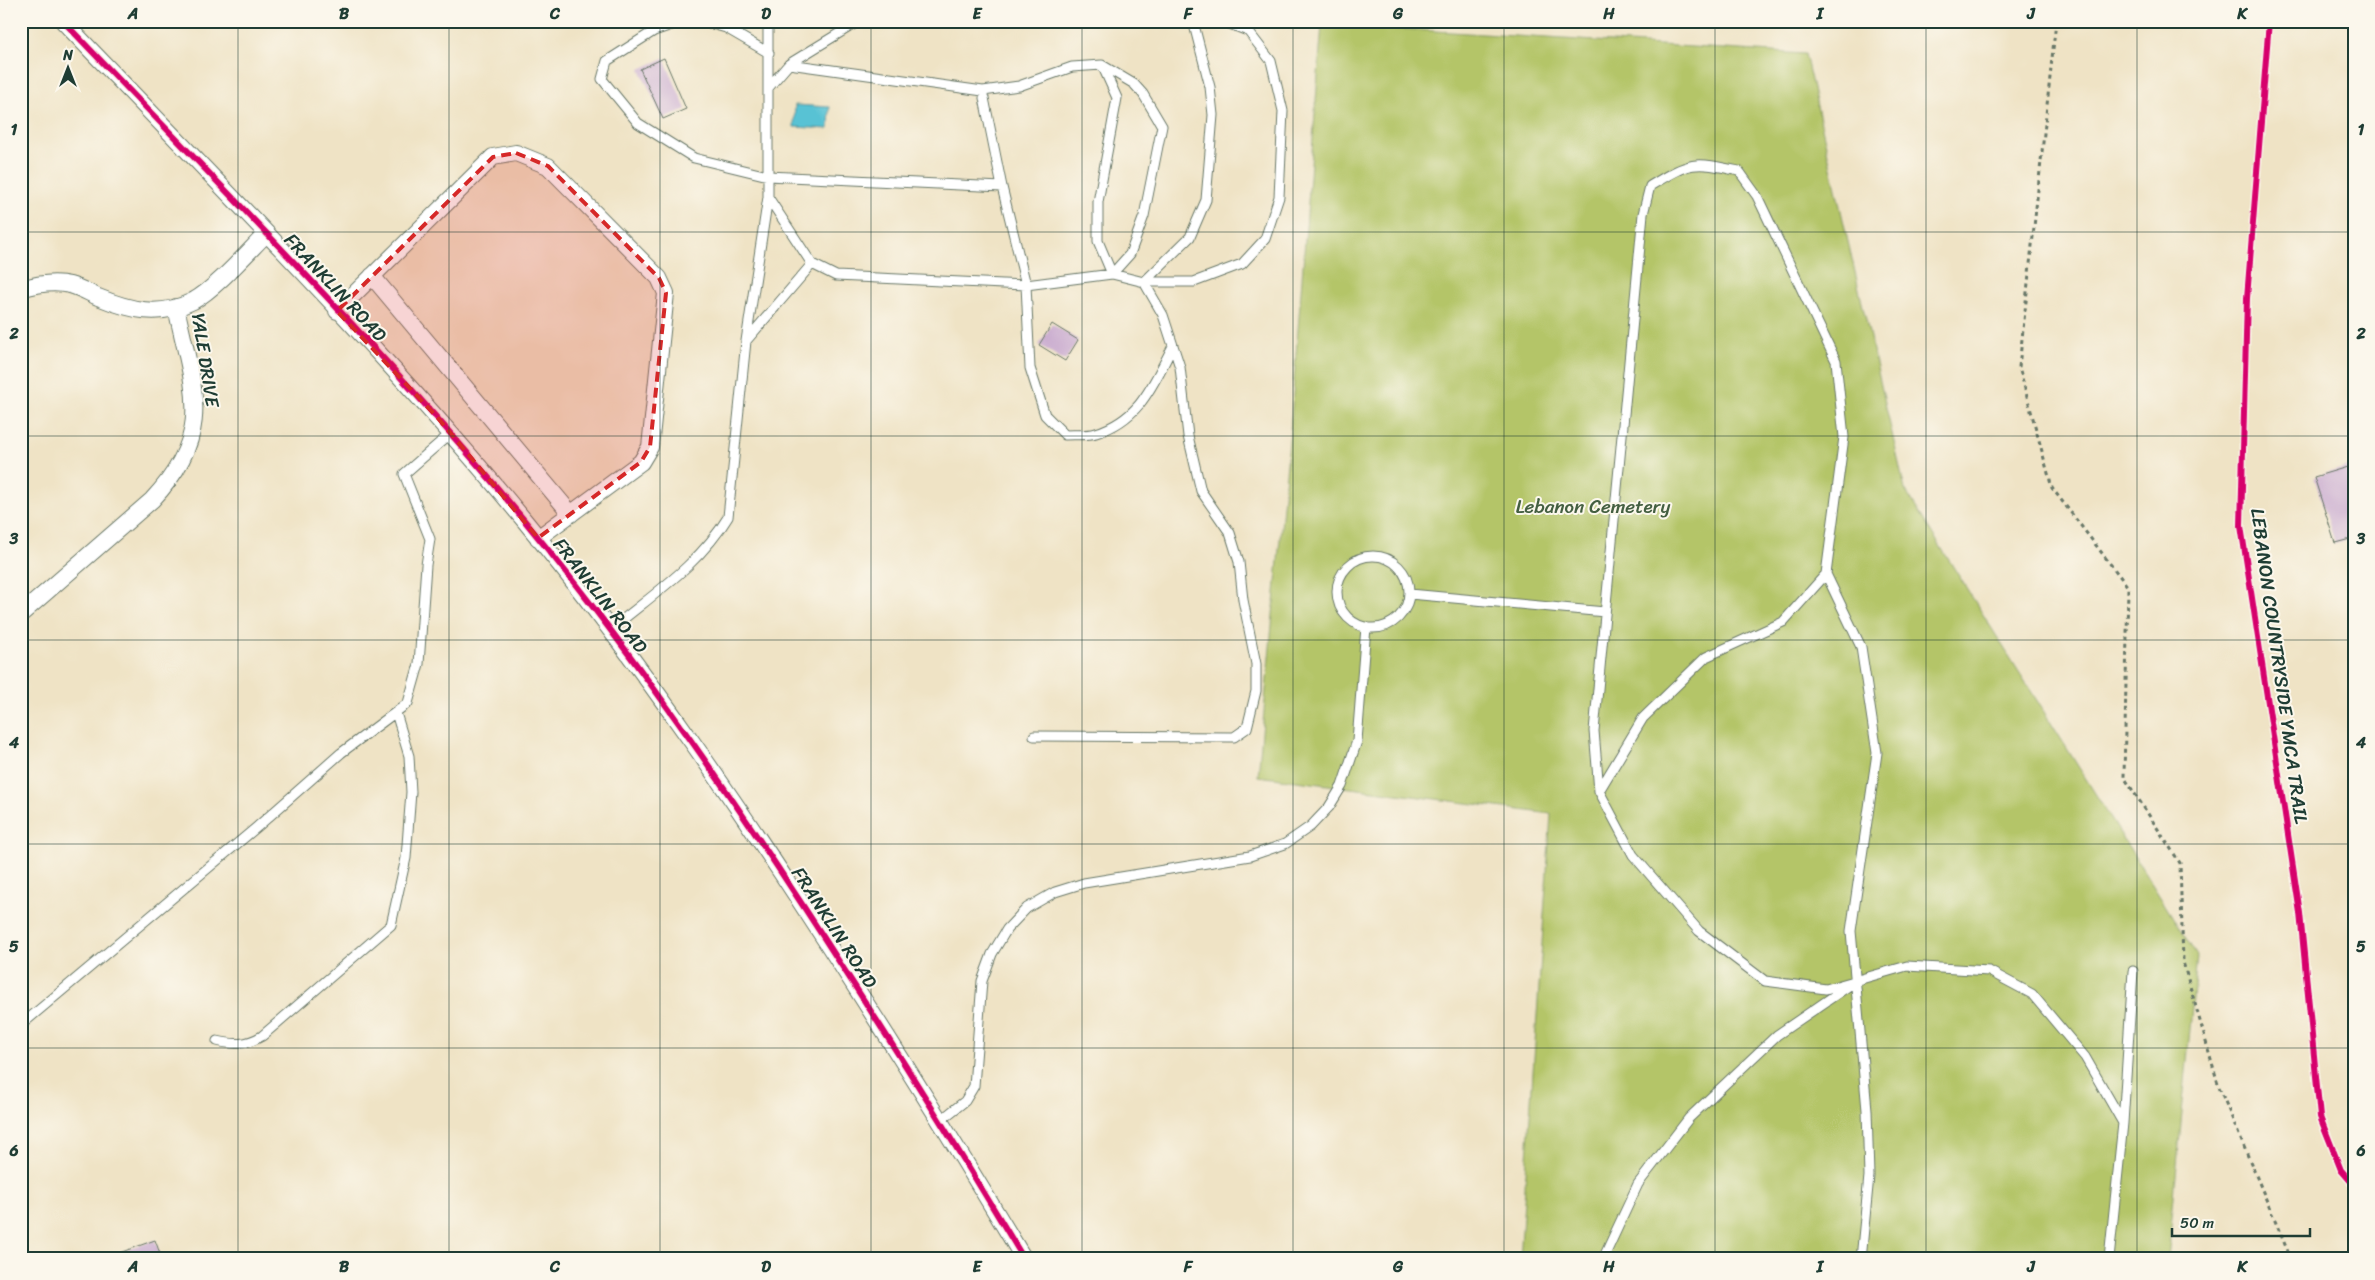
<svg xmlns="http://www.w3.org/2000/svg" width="2375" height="1280" viewBox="0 0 2375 1280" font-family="Sriracha,sans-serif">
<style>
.green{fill:#b4c568;stroke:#6a814e}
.water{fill:#58c2d4;stroke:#3c8084}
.building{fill:#c7a8ce}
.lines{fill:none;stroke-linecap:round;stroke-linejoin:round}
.service-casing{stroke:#687767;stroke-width:11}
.minor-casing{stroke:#687767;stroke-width:18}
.path{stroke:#687767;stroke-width:3;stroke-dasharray:4 4;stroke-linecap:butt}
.service{stroke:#fff;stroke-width:9}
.minor{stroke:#fff;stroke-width:16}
.cycleway-casing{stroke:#fbf7ec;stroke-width:9}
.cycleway{stroke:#d6006c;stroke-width:6}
.marked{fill:#d62828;fill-opacity:0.2;stroke:#d62828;stroke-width:4;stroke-dasharray:10 6;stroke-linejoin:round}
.grid{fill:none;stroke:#1f3d34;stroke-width:1;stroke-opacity:0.55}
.labels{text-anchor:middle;stroke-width:4;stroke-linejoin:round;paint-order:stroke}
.street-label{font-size:19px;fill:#1f3d34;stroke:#fbf7ec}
.park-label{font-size:19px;fill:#445f41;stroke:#fbf7ec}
.neatline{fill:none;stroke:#1f3d34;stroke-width:2}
.grid-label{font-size:16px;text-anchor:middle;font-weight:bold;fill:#1f3d34}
</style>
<rect width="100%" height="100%" fill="#fbf7ec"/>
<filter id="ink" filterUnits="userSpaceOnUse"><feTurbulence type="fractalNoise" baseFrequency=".02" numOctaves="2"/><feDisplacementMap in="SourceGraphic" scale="10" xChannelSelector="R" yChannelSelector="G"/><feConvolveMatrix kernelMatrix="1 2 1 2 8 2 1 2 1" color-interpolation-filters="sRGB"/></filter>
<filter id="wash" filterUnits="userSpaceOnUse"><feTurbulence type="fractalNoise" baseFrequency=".0096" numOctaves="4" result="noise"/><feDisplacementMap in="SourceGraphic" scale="20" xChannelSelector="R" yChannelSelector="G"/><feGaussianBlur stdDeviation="1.12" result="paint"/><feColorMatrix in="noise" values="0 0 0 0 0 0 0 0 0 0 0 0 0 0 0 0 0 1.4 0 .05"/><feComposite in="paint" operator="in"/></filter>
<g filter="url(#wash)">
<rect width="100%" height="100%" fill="#efe3c5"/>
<path class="green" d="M1322,24L1805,54L1905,490L2197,956L2168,1259H1520L1551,814L1258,776L1290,431Z"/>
<path class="water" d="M795,105L830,107L829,129L794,127Z"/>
<g id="blocks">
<path class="building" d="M664,58L686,109L663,119L640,69Z
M1052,324L1078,340L1065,361L1039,345Z
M2354,465V538L2335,543L2314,477Z
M155,1240L162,1259H108V1257Z"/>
</g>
</g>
<g filter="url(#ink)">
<use href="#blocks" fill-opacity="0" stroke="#687767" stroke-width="1"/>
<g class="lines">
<defs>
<path id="service" d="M683,21L654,31L607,61L602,79L638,123L694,158L768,176L1002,187
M701,21L726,28L769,53
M769,87L789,64L859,21
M984,98L1002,187L1026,285L1030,368L1045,415L1065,435C1075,434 1087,436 1096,433C1141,419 1153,384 1173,346
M768,197L812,264L836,276L1026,285L1112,274L1130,254L1144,216L1162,126L1143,94L1134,84L1102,65L1072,67L1019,86L983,91L789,64
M1144,282H1194L1242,264L1265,239L1279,197L1283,111L1271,61L1248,31L1222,21
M1144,282L1190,237L1206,200L1213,115L1210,87L1193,21
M746,341L812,264
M1337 592a36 36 0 1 1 72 0a36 36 0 1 1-72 0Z
M1826,574L1861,647L1877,753L1851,931L1867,1110L1869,1176L1861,1259
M1410,594L1605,612
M610,630C652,595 700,564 728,517L746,341L768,197V21
M1034,736L1234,737L1247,728L1256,691V664L1243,600L1239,562L1230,533L1201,491L1188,436L1180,367L1163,315L1144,282L1112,274L1098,241V202L1117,98L1102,65
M1599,791L1594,731L1643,214L1650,186C1691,161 1693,161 1739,171L1757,196L1836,361L1844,437L1826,574L1783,622L1706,657L1643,718L1599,791L1633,855L1699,931L1765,981L1826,989L1907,966L1989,971L2032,994L2085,1057L2123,1123
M21,1025L257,827L341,753L408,703L419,664L426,565L430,539L404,474L451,433
M217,1041C234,1045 247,1045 262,1036L391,925L406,858L411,792L409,756L396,713
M941,1120L965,1101L974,1086L982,981L992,954L1007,929L1027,908L1055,892L1084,883L1250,856L1285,844L1311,826L1329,807L1342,786L1357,741L1366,627
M1603,1259L1638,1184L1689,1118L1777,1035L1850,985
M2109,1259L2123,1123L2133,971"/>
<path id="minor" d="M63,21C219,185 380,345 524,520C643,665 748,819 849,977C909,1070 967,1164 1024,1259
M372,276L571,514
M21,289C37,284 53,281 70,285C79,287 89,293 98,297C130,310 159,318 193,301C215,289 247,253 266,234
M337,311L493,157L516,153L548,166L659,278L666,293L650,447L641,462L538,538
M21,614L152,500C216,432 193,388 176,307"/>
</defs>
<use href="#service" class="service-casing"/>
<use href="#minor" class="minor-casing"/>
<path class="path" d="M2056,21L2019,367L2052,488L2128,587L2124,777L2180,863L2183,962L2219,1087L2291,1259"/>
<use href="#service" class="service"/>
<use href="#minor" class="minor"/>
<defs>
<path id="cycleway" d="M63,21C219,185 380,345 524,520C643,665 748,819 849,977C909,1070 967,1164 1024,1259
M2269,21L2247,298L2241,526L2300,913L2320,1117L2341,1170L2354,1185"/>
</defs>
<use href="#cycleway" class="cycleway-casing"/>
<use href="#cycleway" class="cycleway"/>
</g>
</g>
<path class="marked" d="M516,153L548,166L659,278L666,293L650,447L641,462L538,538L437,417L337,311L493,157Z"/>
<path class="grid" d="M238,21V1259M449,21V1259M660,21V1259M871,21V1259M1082,21V1259M1293,21V1259M1504,21V1259M1715,21V1259M1926,21V1259M2137,21V1259M21,232H2354M21,436H2354M21,640H2354M21,844H2354M21,1048H2354"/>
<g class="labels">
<g class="street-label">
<text transform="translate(336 287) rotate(47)" y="7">FRANKLIN ROAD</text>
<text transform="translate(206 360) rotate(81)" y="7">YALE DRIVE</text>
<text transform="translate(601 595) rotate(52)" y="7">FRANKLIN ROAD</text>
<text transform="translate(2280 666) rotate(82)" y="7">LEBANON COUNTRYSIDE YMCA TRAIL</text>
<text transform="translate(835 927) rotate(57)" y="7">FRANKLIN ROAD</text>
</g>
<g class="park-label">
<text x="1593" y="513">Lebanon Cemetery</text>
</g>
</g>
<rect width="2375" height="1280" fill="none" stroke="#fbf7ec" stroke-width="55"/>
<g transform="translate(68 68)" stroke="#fbf7ec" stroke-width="4" paint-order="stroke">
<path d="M0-4L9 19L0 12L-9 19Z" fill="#1f3d34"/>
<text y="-8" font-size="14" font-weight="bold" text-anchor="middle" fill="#1f3d34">N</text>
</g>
<path d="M2172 1228v8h138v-8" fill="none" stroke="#1f3d34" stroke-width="2.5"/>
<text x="2180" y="1228" font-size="15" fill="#1f3d34" stroke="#fbf7ec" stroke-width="4" paint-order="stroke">50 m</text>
<rect x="28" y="28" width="2320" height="1224" class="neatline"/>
<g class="grid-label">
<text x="133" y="19">A</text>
<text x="344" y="19">B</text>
<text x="555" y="19">C</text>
<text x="766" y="19">D</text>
<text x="977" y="19">E</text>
<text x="1188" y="19">F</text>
<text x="1398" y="19">G</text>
<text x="1609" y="19">H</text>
<text x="1820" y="19">I</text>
<text x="2031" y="19">J</text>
<text x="2242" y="19">K</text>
<text x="14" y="135">1</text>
<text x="2361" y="135">1</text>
<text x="14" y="339">2</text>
<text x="2361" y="339">2</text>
<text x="14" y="544">3</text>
<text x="2361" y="544">3</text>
<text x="14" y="748">4</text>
<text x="2361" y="748">4</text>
<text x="14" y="952">5</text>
<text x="2361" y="952">5</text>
<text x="14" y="1156">6</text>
<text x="2361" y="1156">6</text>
<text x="133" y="1272">A</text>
<text x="344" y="1272">B</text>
<text x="555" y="1272">C</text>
<text x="766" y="1272">D</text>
<text x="977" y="1272">E</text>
<text x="1188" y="1272">F</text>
<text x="1398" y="1272">G</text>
<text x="1609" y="1272">H</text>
<text x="1820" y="1272">I</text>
<text x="2031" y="1272">J</text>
<text x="2242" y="1272">K</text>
</g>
</svg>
